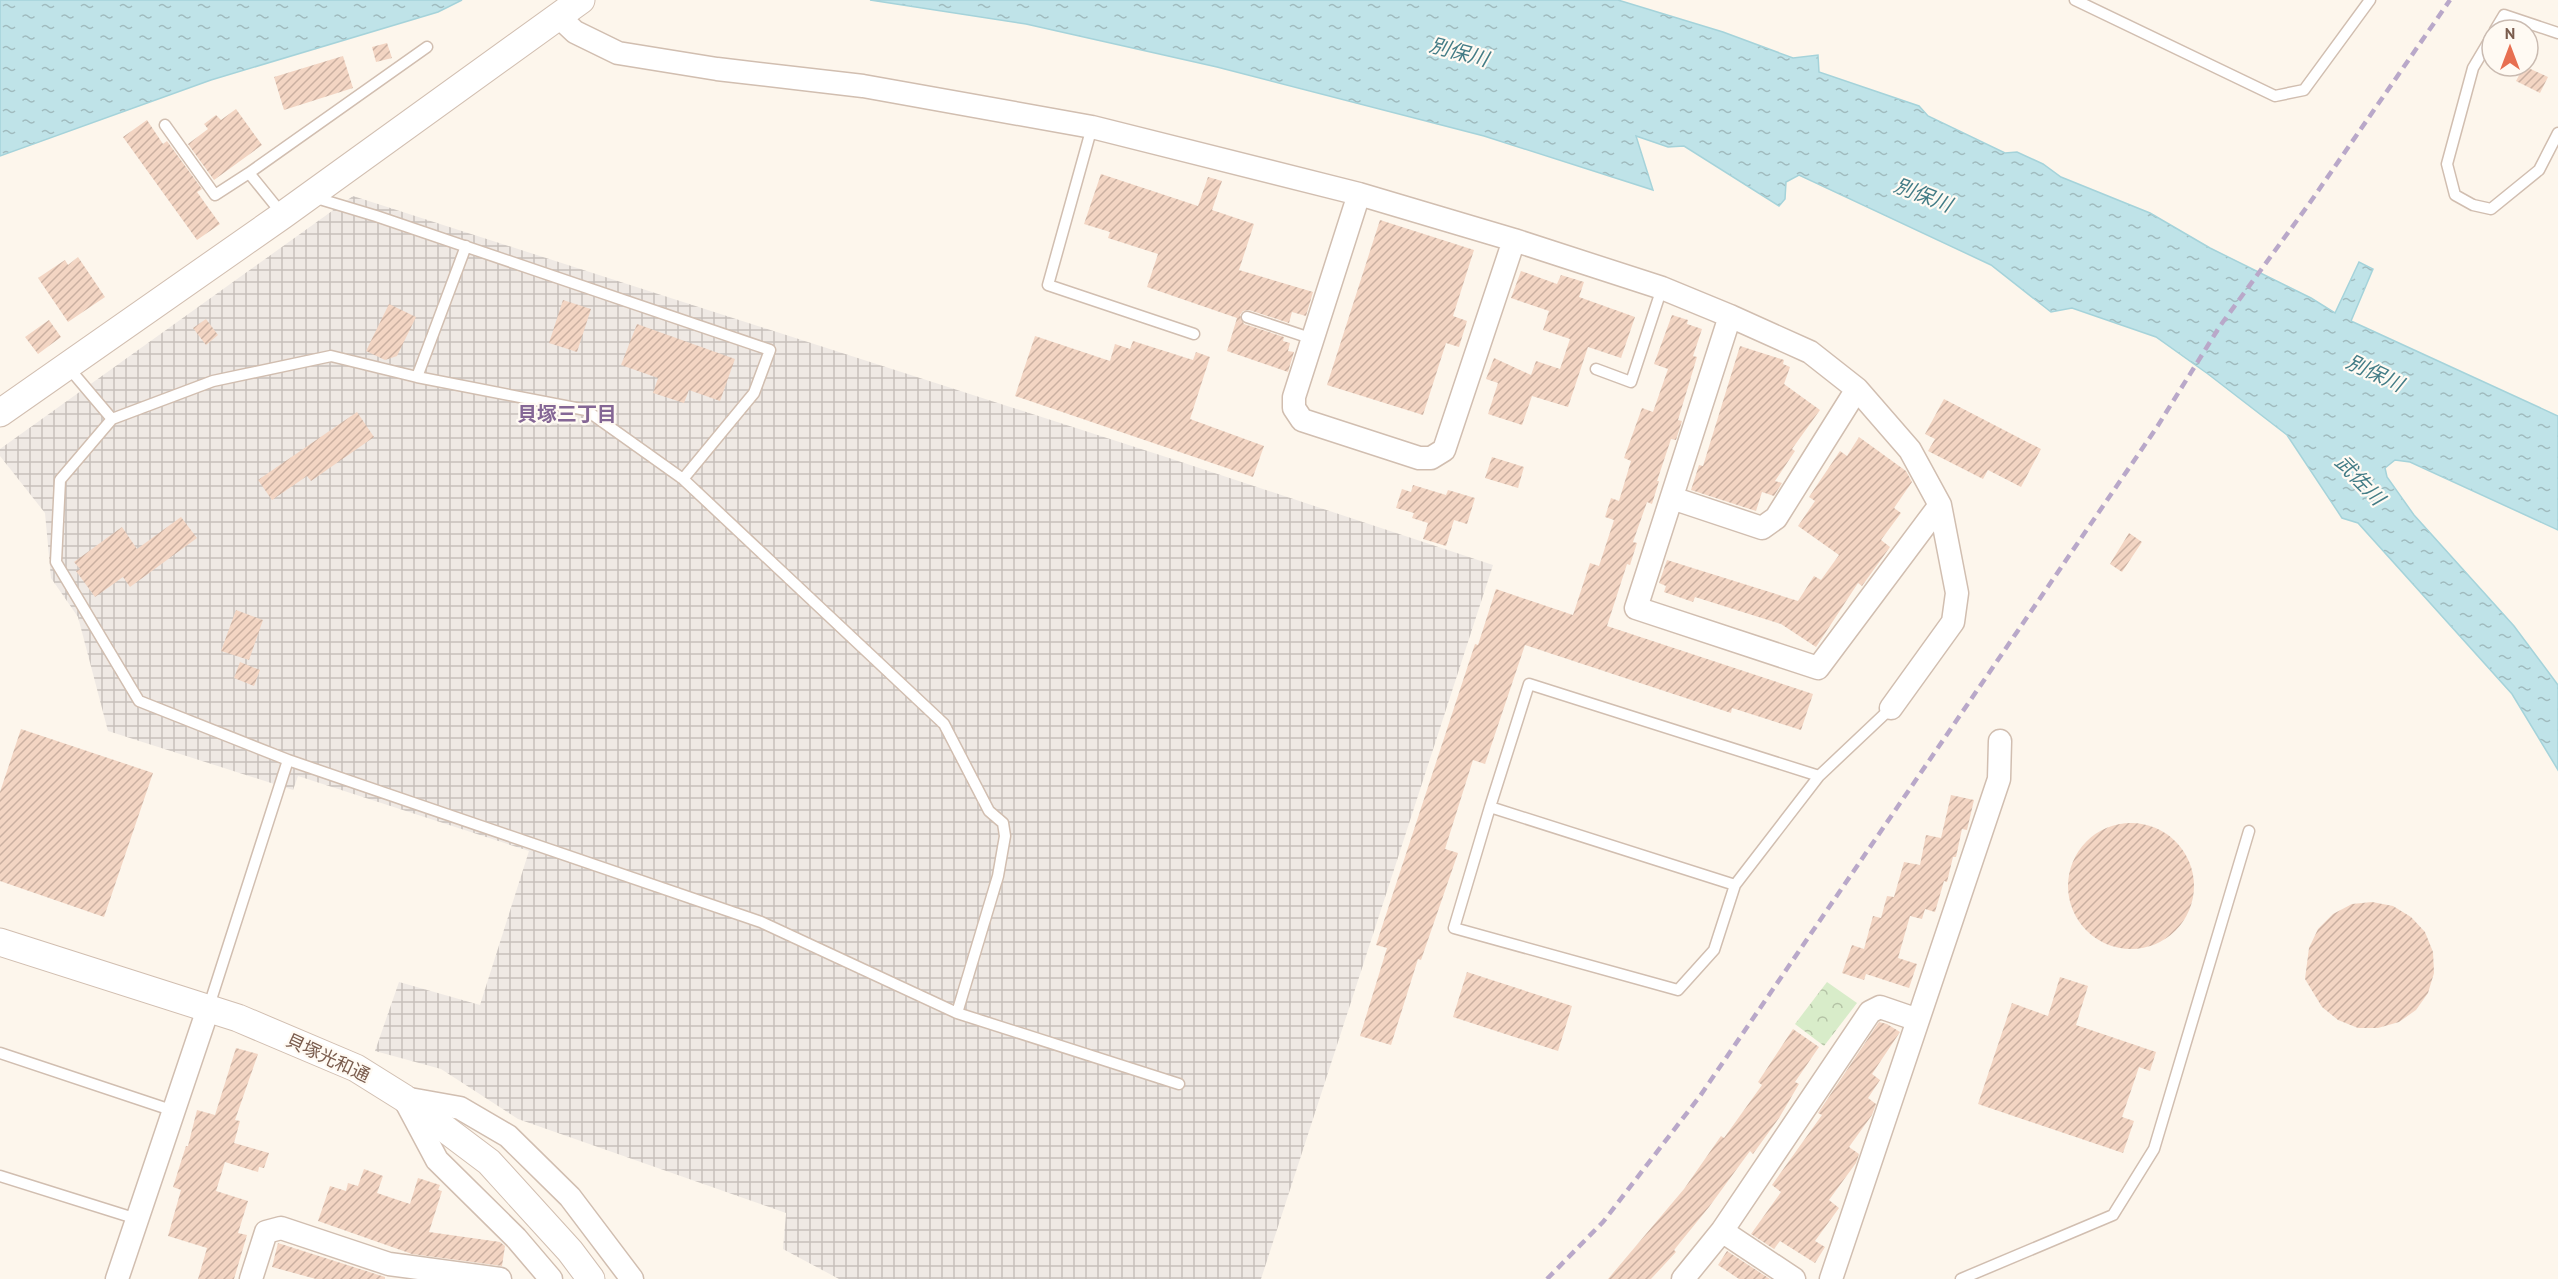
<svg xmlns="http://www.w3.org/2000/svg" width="2558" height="1279" viewBox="0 0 2558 1279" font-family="'PT Sans','Noto Sans JP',sans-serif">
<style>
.industrial{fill:url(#industrial-grid)}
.park{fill:url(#park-crowns)}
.water{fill:url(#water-ripples);stroke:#a5d3da;stroke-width:1.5}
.building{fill:url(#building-hatch)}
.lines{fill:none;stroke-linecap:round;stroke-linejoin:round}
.service-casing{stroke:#d1beb0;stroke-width:13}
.minor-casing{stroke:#d1beb0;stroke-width:25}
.tertiary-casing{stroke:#d1beb0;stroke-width:29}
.service{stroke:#fff;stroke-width:10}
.minor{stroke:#fff;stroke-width:22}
.tertiary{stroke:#fff;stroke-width:27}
.rail{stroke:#b9a8c9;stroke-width:4.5;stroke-dasharray:9 6;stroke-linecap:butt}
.labels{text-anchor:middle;stroke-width:4.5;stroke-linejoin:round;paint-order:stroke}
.street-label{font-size:18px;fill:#7a5c4d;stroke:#fffaf3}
.water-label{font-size:20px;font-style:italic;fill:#437c86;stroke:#fffaf3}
.neighbourhood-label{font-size:20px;font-weight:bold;fill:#846695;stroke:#fffaf3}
</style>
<defs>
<pattern id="industrial-grid" width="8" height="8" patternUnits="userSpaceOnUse" patternTransform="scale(1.5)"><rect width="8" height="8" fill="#efe9e4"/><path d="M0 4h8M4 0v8" fill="none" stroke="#c7c0bb"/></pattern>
<pattern id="park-crowns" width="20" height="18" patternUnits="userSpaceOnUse" patternTransform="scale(1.5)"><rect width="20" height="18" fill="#d8ecc9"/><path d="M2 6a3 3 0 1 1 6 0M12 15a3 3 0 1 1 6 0" fill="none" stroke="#b4c2a5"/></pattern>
<pattern id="water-ripples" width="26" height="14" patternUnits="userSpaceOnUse" patternTransform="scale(1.5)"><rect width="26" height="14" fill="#bfe3e8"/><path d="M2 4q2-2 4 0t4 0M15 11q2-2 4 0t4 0" fill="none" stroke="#a0bbbe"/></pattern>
<pattern id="building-hatch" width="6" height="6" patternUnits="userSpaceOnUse" patternTransform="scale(1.5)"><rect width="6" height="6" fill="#f3d5c3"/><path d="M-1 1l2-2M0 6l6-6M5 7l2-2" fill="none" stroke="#cab0a1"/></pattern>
</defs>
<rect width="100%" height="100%" fill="#fdf6ec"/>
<path class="industrial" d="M353,196L1166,457L1493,565L1261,1279H839L783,1249L786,1213L518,1119L441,1069L375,1051L399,982L480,1005L529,851L298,776L293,790L108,731L78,617L51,578L45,513L0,456V449Z"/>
<path class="park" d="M1827,982L1857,1003L1824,1046L1795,1024Z"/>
<path class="water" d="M0,0H462L438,12L211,80L0,156Z
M870,0H1618L1723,32L1793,58L1818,55L1819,72L1919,106L1928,116L2005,153L2017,152L2043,164L2061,177L2150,213L2210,248L2311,298L2335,313L2359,262L2373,269L2351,321L2558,416V530L2410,462L2395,460L2385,468L2387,477L2414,515L2514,626L2558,685V770L2512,694L2358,523L2342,518L2287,435L2208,374L2156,337L2072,308L2051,312L1991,265L1799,175L1786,182L1785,199L1779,206L1684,146L1668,147L1636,136L1653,190L1484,136L1217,67L1026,24Z"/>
<path class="building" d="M387,43L392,58L376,62L372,47Z
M343,56L353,88L284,110L274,77Z
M2524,66L2548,77L2540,93L2516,81Z
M236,109L262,145L214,180L188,144L208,129L204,124L216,115L221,120Z
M147,120L163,144L167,141L202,189L197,192L220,224L197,240L123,137Z
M1101,174L1198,206L1208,177L1222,181L1212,210L1254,224L1239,270L1313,292L1306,316L1292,312L1289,323L1249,310L1243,311L1240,315L1244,324L1284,337L1283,341L1290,343L1288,351L1294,352L1288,372L1227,351L1237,318L1147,287L1158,254L1108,238L1110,232L1084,224Z
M1380,220L1474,250L1453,316L1467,321L1459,347L1446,343L1423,415L1327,385Z
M78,257L105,297L68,322L38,278L65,260L68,265Z
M1521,271L1557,284L1561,275L1584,282L1579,297L1635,317L1621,358L1588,347L1568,407L1532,396L1522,425L1488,414L1498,383L1486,379L1494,358L1531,375L1536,361L1560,369L1570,339L1543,330L1549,311L1511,298Z
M563,300L591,309L577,352L549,343Z
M389,304L416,317L397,356L385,360L366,351Z
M1672,315L1688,320L1687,324L1702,329L1693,356L1697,357L1678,420L1682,421L1676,440L1671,439L1657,481H1659L1652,504L1647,502L1633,542L1637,543L1630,565L1627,564L1607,626L1813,694L1801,730L1732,708L1731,713L1525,645L1485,764L1473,760L1445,849L1458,853L1421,960L1418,959L1391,1045L1360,1036L1387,948L1376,945L1475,644L1478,645L1496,589L1573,615L1590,563L1599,566L1614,520L1605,517L1611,498L1619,501L1631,461L1624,458L1642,408L1653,412L1668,369L1654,364Z
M206,319L218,335L206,345L193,328Z
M49,320L61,337L38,354L25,337Z
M637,324L735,359L720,401L689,390L684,403L653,393L658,378L621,365Z
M1035,336L1110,361L1115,344L1130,349L1133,341L1193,360L1196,352L1210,357L1190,419L1264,446L1253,477L1015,396Z
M1740,346L1784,360L1783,364L1790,367L1784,384L1820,410L1792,449L1795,451L1775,481L1782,483L1774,496L1762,492L1756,511L1691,490L1699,465L1703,466Z
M1944,399L2041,449L2021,487L1988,470L1983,479L1928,451L1935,439L1925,434Z
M357,412L374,437L311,481L307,476L272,500L258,480Z
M1859,437L1906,471L1912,482L1894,508L1901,513L1881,540L1890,547L1862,586L1858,583L1816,647L1781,624L1695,597L1693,602L1664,592L1666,586L1659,583L1667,560L1798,601L1814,576L1821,580L1839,555L1798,526L1815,501L1809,497L1840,451L1847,456Z
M1492,457L1524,467L1518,488L1485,478Z
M1413,485L1446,495L1448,490L1475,498L1467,524L1454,520L1446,546L1423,539L1428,523L1412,518L1414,513L1396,508L1402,489L1411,492Z
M181,517L197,538L130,587L123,577L95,597L76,571L80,569L74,562L122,527L137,549Z
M2129,533L2142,542L2122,572L2110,564Z
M236,610L263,620L249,660L221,651Z
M240,662L260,670L254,686L234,678Z
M21,729L153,773L104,917L0,881V792Z
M1951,795L1974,800L1967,830L1962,829L1956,857H1953L1947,882L1944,881L1935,912L1925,909L1922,919L1910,916L1898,958L1917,964L1909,988L1866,974L1864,980L1842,973L1852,945L1864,949L1873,916L1881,918L1887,896L1894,897L1904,862L1920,865L1926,835L1941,838Z
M2068 886a63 63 0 1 1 126 0a63 63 0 1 1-126 0Z
M2372,902L2393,906L2411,917L2425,932L2433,952L2434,973L2428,993L2416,1010L2399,1022L2378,1028H2358L2338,1020L2322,1007L2305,979L2309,948L2318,929L2333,914L2352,904Z
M1467,972L1572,1006L1558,1051L1453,1017Z
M2060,977L2088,986L2076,1025L2156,1052L2150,1071L2139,1067L2122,1117L2134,1121L2123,1153L1978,1104L2012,1003L2048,1016Z
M1879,1022L1887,1024L1900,1032L1872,1074L1880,1080L1868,1098L1876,1104L1872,1115L1849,1147L1859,1154L1856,1163L1829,1200L1839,1208L1815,1241L1825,1247L1815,1263L1780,1241L1774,1249L1751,1234L1781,1192L1772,1185L1822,1115L1818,1113Z
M1793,1029L1819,1047L1795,1082L1799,1084L1779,1118L1753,1154L1750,1151L1709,1207L1674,1250L1676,1252L1651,1279H1608L1684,1189L1721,1136L1724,1138L1762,1085L1758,1082Z
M236,1048L258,1054L235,1120L240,1121L234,1143L269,1153L264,1168L259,1167L258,1172L225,1162L216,1191L248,1201L238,1233L247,1235L234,1279H198L207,1248L168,1236L181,1190L173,1187L186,1146H188L197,1110L215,1115Z
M364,1169L383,1176L377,1193L410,1204L418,1178L440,1185L438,1190L442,1191L429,1232L500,1242L505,1246L502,1266L412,1254L318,1221L330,1186L346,1191L348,1183L358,1186Z
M278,1243L385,1277V1279H316L272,1267Z
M1727,1251L1770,1279H1739L1718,1265Z"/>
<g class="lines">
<defs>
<path id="service" d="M2075,0L2275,96L2304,90L2370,0
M2495,30L2504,15L2558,33
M2492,36L2473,68L2447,164L2455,195L2473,205L2491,209L2539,170L2558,133
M165,125L215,195L249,173
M1092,127L1048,285L1194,334
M313,197L376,216L770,350L754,393L683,479
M283,215L249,173L427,47
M1247,317L1313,339
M68,367L112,419L213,381L331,356L417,377L586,410L683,479L944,724L989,811L1003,823L1005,836L998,876L957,1013
M1596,369L1631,382L1662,288
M417,377L466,246
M112,419L60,480L56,562L139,701L288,760
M1490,807L1529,684L1819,776
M1735,885L1490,807L1454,928L1678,990L1714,950L1735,885L1819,776L1891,708
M208,1009L288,760L761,922L957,1013L1179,1084
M0,1053L174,1111
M0,1176L137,1219
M1961,1279L2113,1215L2154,1149L2249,831"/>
<path id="minor" d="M558,16L575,32L618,53L717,69L863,86L1092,127L1359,194L1514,240L1662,288L1730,316L1810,352L1857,389L1910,450L1940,505L1957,593L1953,622L1891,708
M1359,194L1294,397V408L1302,420L1419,458H1431L1444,450L1514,240
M1730,316L1636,608L1818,668L1940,505
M1672,498L1762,528L1776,518L1857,389
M404,1098L460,1108L508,1136L570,1197L632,1279
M405,1100L437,1160L516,1238L551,1279
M1722,1231L1794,1279
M117,1279L208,1009
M251,1279L266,1232L281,1228L389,1264L500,1279
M1683,1279L1722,1231L1870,1012L1880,1007L1918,1020
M1831,1279L1999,779L2000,741"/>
<path id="tertiary" d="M0,413L283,215L581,0
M0,942L238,1018L356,1068L404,1098L489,1162L570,1251L591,1279"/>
</defs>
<use href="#service" class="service-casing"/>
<use href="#minor" class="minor-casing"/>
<use href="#tertiary" class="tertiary-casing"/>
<use href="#service" class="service"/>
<use href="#minor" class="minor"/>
<use href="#tertiary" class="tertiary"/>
<path class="rail" d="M1547,1279L1603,1222L1700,1096L2157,427L2220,326L2309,204L2450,0"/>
</g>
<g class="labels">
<g class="street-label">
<text transform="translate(328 1058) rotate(25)" y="6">貝塚光和通</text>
</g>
<g class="water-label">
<text transform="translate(1459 52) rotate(15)" y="7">別保川</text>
<text transform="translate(1923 195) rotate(21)" y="7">別保川</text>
<text transform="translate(2375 373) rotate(25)" y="7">別保川</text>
<text transform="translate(2360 480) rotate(46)" y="7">武佐川</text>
</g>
<g class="neighbourhood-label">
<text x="567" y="421">貝塚三丁目</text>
</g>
</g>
<g transform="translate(2510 48)"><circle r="28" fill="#fffaf3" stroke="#cabbb1" stroke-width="1.5"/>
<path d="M0-4.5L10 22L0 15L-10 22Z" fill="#e76f51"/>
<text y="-9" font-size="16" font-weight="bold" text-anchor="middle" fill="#7a5c4d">N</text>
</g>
</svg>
